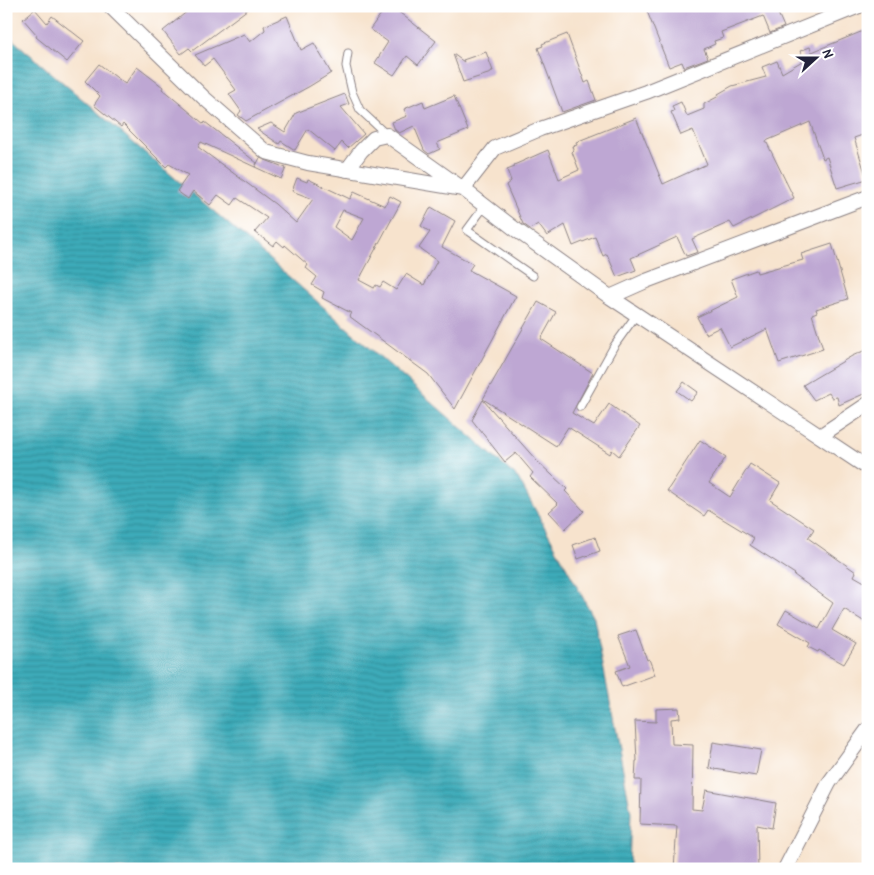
<svg xmlns="http://www.w3.org/2000/svg" width="874" height="875" viewBox="0 0 874 875" font-family="'Patrick Hand',sans-serif">
<style>
.water{fill:url(#water-rules);stroke:#2f667a}
.building{fill:#bea7d3;fill-rule:evenodd}
.lines{fill:none;stroke-linecap:round;stroke-linejoin:round}
.lane-casing{stroke:#8c8284;stroke-width:9}
.street-casing{stroke:#8c8284;stroke-width:16}
.lane{stroke:#fff;stroke-width:7}
.street{stroke:#fff;stroke-width:14}
</style>
<defs>
<pattern id="water-rules" width="6" height="5" patternUnits="userSpaceOnUse" patternTransform="scale(1.25)"><rect width="6" height="5" fill="#3cabb9"/><path d="M0 2.5h6" fill="none" stroke="#328b98"/></pattern>
</defs>
<rect width="100%" height="100%" fill="#fff"/>
<filter id="ink" filterUnits="userSpaceOnUse"><feTurbulence type="fractalNoise" baseFrequency=".02" numOctaves="2"/><feDisplacementMap in="SourceGraphic" scale="10" xChannelSelector="R" yChannelSelector="G"/><feConvolveMatrix kernelMatrix="1 2 1 2 8 2 1 2 1" color-interpolation-filters="sRGB"/></filter>
<filter id="wash" filterUnits="userSpaceOnUse"><feTurbulence type="fractalNoise" baseFrequency=".0096" numOctaves="4" result="noise"/><feDisplacementMap in="SourceGraphic" scale="20" xChannelSelector="R" yChannelSelector="G"/><feGaussianBlur stdDeviation="1.12" result="paint"/><feColorMatrix in="noise" values="0 0 0 0 0 0 0 0 0 0 0 0 0 0 0 0 0 1.4 0 .05"/><feComposite in="paint" operator="in"/></filter>
<g filter="url(#wash)">
<rect width="100%" height="100%" fill="#f7e3cd"/>
<path class="water" d="M6,34L237,231L518,478L594,618L631,812L629,869H6Z"/>
<g id="blocks">
<path class="building" d="M194,6H252L192,51L189,48L181,54L163,31Z
M387,6H391L436,41L418,65L407,56L394,75L375,63L388,42L370,29Z
M645,6H786V7L777,11L784,27L770,33L763,16L721,32L723,38L714,41L715,44L704,49L708,58L684,67L682,62L669,67Z
M35,9L47,23L52,16L84,41L67,62L36,37L37,35L23,19Z
M287,16L301,50L314,43L331,73L310,86L246,121L238,115L241,111L229,94L236,90L213,59L204,66L195,55L244,34L250,42L265,30L264,26Z
M868,29V133L854,138L867,179L837,188L827,157L823,159L810,122L766,141L794,198L734,228L730,222L692,239L698,252L686,256L677,237L631,258L636,270L617,277L607,254L603,256L595,237L573,246L565,225L547,236L538,224L530,229L523,224L506,185L511,181L507,170L515,167L514,165L548,150L559,179L579,170L572,152L574,150L573,146L577,145L576,142L636,118L663,184L707,164L693,130L681,135L671,112L674,111L672,106L681,102L687,116L704,109V104L719,96L718,94L732,86L766,77L762,67L777,61L782,73L804,60L800,51L810,47L812,52Z
M567,34L585,83L589,81L596,100L562,112L538,48L543,46L542,44Z
M486,52L493,71H491V73L463,82L453,54L464,62L463,60Z
M99,64L125,84L137,67L163,87L162,89L204,124L205,122L257,163L255,167L201,142L198,147L275,204L296,223L313,199L292,191L297,178L307,182L308,179L350,199L354,192L385,206L390,196L401,202L359,280L374,288L376,285L380,287L383,282L396,290L406,274L424,285L437,261L419,248L430,232L421,226L431,207L455,221L442,247L473,264L469,270L516,296L455,409L428,374L349,316L351,313L322,298L324,292L312,285L317,277L306,268L308,265L285,245L284,247L277,241L273,246L255,232L267,218L237,198L232,205L218,195L210,205L193,191L188,199L177,191L188,175L169,164L166,167L123,124L121,127L94,105L100,96L85,81ZM343,210L364,218L352,240L334,227Z
M345,94L349,104L341,107L364,134L348,148L342,142L335,151L308,129L295,150L281,141L279,144L257,129L271,123L285,132L296,113Z
M454,96L468,130L437,143L440,149L429,154L424,150L414,126L399,133L395,130L392,122L407,116L404,109L423,101L425,108Z
M260,158L286,168L281,179L255,167Z
M832,244L848,299L816,309L817,312L812,314L823,349L779,363L767,329L730,347L720,327L706,334L697,317L738,297L731,279L756,270L757,273L803,260L801,254Z
M538,302L556,312L541,339L593,373L572,413L594,426L609,404L640,426L619,456L612,450L610,454L568,427L556,446L483,399Z
M868,349V392L839,405L837,397L832,398L829,393L814,400L803,385L852,356Z
M684,382L698,392L691,401L677,391Z
M483,400L537,461L567,489L565,491L584,511L565,529L549,512L558,504L530,477L533,473L516,453L505,462L472,420Z
M700,440L726,457L709,483L730,497L750,464L780,483L770,500L814,529L808,538L856,572L854,576L868,584V624L844,609L832,630L856,644L844,664L819,650L818,652L808,647L810,643L778,624L786,610L819,629L833,603L794,575L795,574L750,545L754,538L708,510L704,516L667,491Z
M595,537L600,551L578,559L573,545Z
M636,630L647,660L649,659L655,675L622,687L616,671L630,666L618,636Z
M679,708L680,718L671,719L672,744L693,745L692,809L702,810L706,790L776,803L772,828L757,825L758,869H674L677,826L640,824L641,780H635L636,761H637L635,721L656,722V709Z
M713,742L761,750L756,776L709,768Z"/>
</g>
</g>
<g filter="url(#ink)">
<use href="#blocks" fill-opacity="0" stroke="#8c8284" stroke-width="1"/>
<g class="lines">
<defs>
<path id="lane" d="M348,53L346,66L352,92L360,110L387,135
M484,207L467,230L533,276
M580,407L614,346L637,314"/>
<path id="street" d="M110,6L203,97L266,152L308,163L463,189L515,229L610,297L868,468
M347,170L361,151L374,138L387,135L463,189L495,148L540,129L646,92L859,6
M610,297L646,281L868,197
M820,436L868,404
M785,869L829,783L868,729"/>
</defs>
<use href="#lane" class="lane-casing"/>
<use href="#street" class="street-casing"/>
<use href="#lane" class="lane"/>
<use href="#street" class="street"/>
</g>
</g>
<rect width="874" height="875" fill="none" stroke="#fff" stroke-width="25"/>
<g transform="translate(816 58) rotate(69)" stroke="#ffffff" stroke-width="4" paint-order="stroke">
<path d="M0-4L9 19L0 12L-9 19Z" fill="#22223b"/>
<text y="-8" font-size="14" font-weight="bold" text-anchor="middle" fill="#22223b">N</text>
</g>
</svg>
